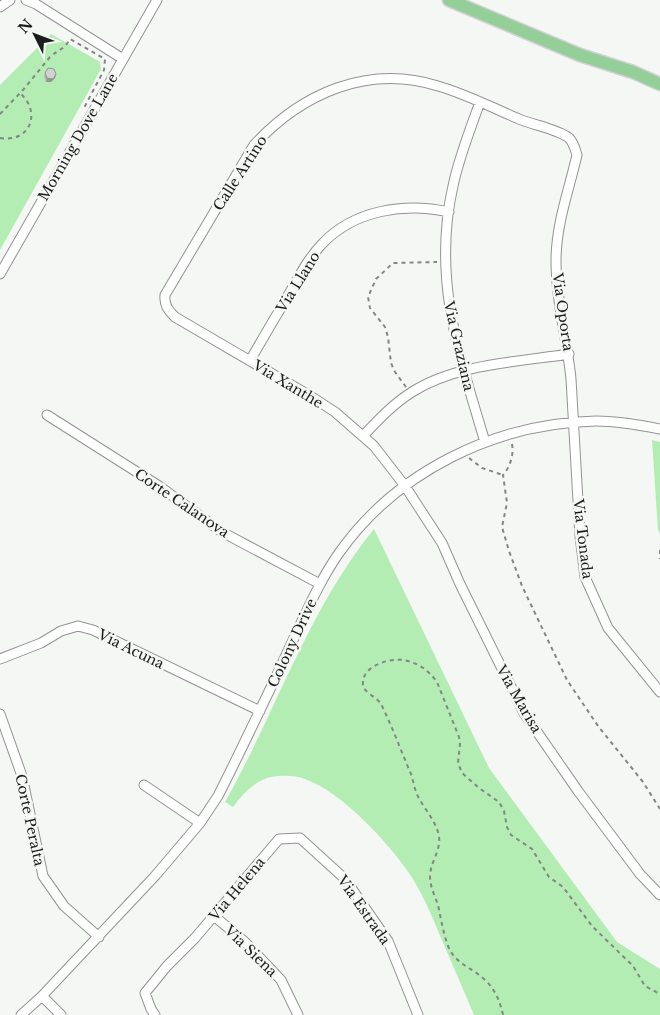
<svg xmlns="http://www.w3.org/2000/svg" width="660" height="1015" viewBox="0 0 660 1015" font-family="'Libre Baskerville',serif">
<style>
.green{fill:#b3edb4}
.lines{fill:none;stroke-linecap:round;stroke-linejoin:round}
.minor-casing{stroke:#929492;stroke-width:11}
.primary-casing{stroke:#d1d2d1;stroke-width:15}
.path{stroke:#848684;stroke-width:2;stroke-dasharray:4 4;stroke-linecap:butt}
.minor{stroke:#fff;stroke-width:9}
.primary{stroke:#94ce99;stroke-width:12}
.wall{fill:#b3b5b3}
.shaded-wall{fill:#929492}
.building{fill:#d0d3d0;stroke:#929492}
.labels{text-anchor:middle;stroke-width:5;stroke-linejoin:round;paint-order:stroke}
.street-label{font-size:14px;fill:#1b1c1b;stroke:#f4f7f4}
</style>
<rect width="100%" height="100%" fill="#f4f7f4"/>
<path class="green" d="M51,34L100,62L101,69L0,250V85Z
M652,440L660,442V534L658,530Z
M374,529L489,768L617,942L660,969V1015H474C464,991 454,968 444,945C434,921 425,898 411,876C390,844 342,792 305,779C296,775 281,775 271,777C255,780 242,795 233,807L225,802C276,712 308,610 374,529Z"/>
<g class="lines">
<defs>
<path id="minor" d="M26,0L36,4L123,59
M0,7L10,0
M480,102C470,130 459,157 453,186C432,278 459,355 485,442
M0,274L157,0
M250,361C261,341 273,321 285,301C296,282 306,261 322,244C354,210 405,202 449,212
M47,415L159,486L222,532L320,584
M363,436C378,420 393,404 412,392C456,364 517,362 569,354
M0,659L41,643L61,631L78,626L93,630L260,711
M660,692L608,628L585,577L580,536L571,379C567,339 556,301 556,261C556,224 569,190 577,155C575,149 574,143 569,138C558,129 533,125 519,119C493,108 466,94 438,86C368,64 302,93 254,145L165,295C164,305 168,310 175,317L312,397L335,412L374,446L405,486L442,543L460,584L524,713L578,791L640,874L660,895
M0,714L22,776L43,876L64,906L99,937
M144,785L200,823
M214,916L245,942L281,980L298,1015
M42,996L61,1015
M21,1015L42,996L155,876L200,823L218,796L231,770C252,727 273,684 293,640C307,611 320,580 339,553C397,471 496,423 596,421C618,421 639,425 660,429
M155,1015L151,1009L145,993L167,966L195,938L279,839L300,838L345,879L388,941L418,1015"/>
<path id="primary" d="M449,0L580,55L633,72L660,84"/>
</defs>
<use href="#minor" class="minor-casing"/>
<use href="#primary" class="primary-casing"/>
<path class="path" d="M0,114L23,90L50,57C59,49 64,50 70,39L105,59L104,70L84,108
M0,138C29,143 42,114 21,94
M406,387L395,372L391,363L388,337L385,327L370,308L368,297L376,279L393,263L437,262
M512,444C514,455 510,467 503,475L507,503L502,527L509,551L522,586L567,680L598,726L643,782L660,809
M469,458L482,468L503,475
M660,550V559
M503,1015C500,1001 495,989 484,979C470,966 456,965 448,946C443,932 441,919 438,905C435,896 430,887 430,876C430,863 441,851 439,836C436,820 422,807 416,792C414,786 413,780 411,774C401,751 392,726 381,704C377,697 364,693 363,685C361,666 389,658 403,660C419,663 428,670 437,682L459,737L460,744L458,763L462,773L479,788L499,802L504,811L507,827L511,835L532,849L549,877L563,887L592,926L633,966L645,986L660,994"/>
<use href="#minor" class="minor"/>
<use href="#primary" class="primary"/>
</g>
<path class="wall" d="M45,73L56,74L55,78L51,82H46L44,76Z"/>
<path class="shaded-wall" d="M56,74L55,78L51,82H46L47,78Z"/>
<path class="building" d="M48,68L54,69L56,74L53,79L47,78L45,73Z"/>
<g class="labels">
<g class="street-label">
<text transform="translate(78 137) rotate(-60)" y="5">Morning Dove Lane</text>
<text transform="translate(240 173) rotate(-57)" y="5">Calle Artino</text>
<text transform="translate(298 282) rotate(-58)" y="5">Via Llano</text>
<text transform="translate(563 312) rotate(82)" y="5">Via Oporta</text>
<text transform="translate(459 346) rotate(77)" y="5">Via Graziana</text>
<text transform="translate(288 384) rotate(31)" y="5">Via Xanthe</text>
<text transform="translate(182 503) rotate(34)" y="5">Corte Calanova</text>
<text transform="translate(583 539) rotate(83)" y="5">Via Tonada</text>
<text transform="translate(292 643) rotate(-65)" y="5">Colony Drive</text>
<text transform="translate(131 649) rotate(26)" y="5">Via Acuna</text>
<text transform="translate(519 699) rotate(60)" y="5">Via Marisa</text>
<text transform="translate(30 820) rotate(78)" y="5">Corte Peralta</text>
<text transform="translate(237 889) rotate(-50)" y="5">Via Helena</text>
<text transform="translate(364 910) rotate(55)" y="5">Via Estrada</text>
<text transform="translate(251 951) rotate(44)" y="5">Via Siena</text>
</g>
</g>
<g transform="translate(35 35) rotate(312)" stroke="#f4f7f4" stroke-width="4" paint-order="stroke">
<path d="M0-4L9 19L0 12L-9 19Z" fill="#1b1c1b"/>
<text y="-8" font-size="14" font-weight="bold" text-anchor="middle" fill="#1b1c1b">N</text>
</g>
</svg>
